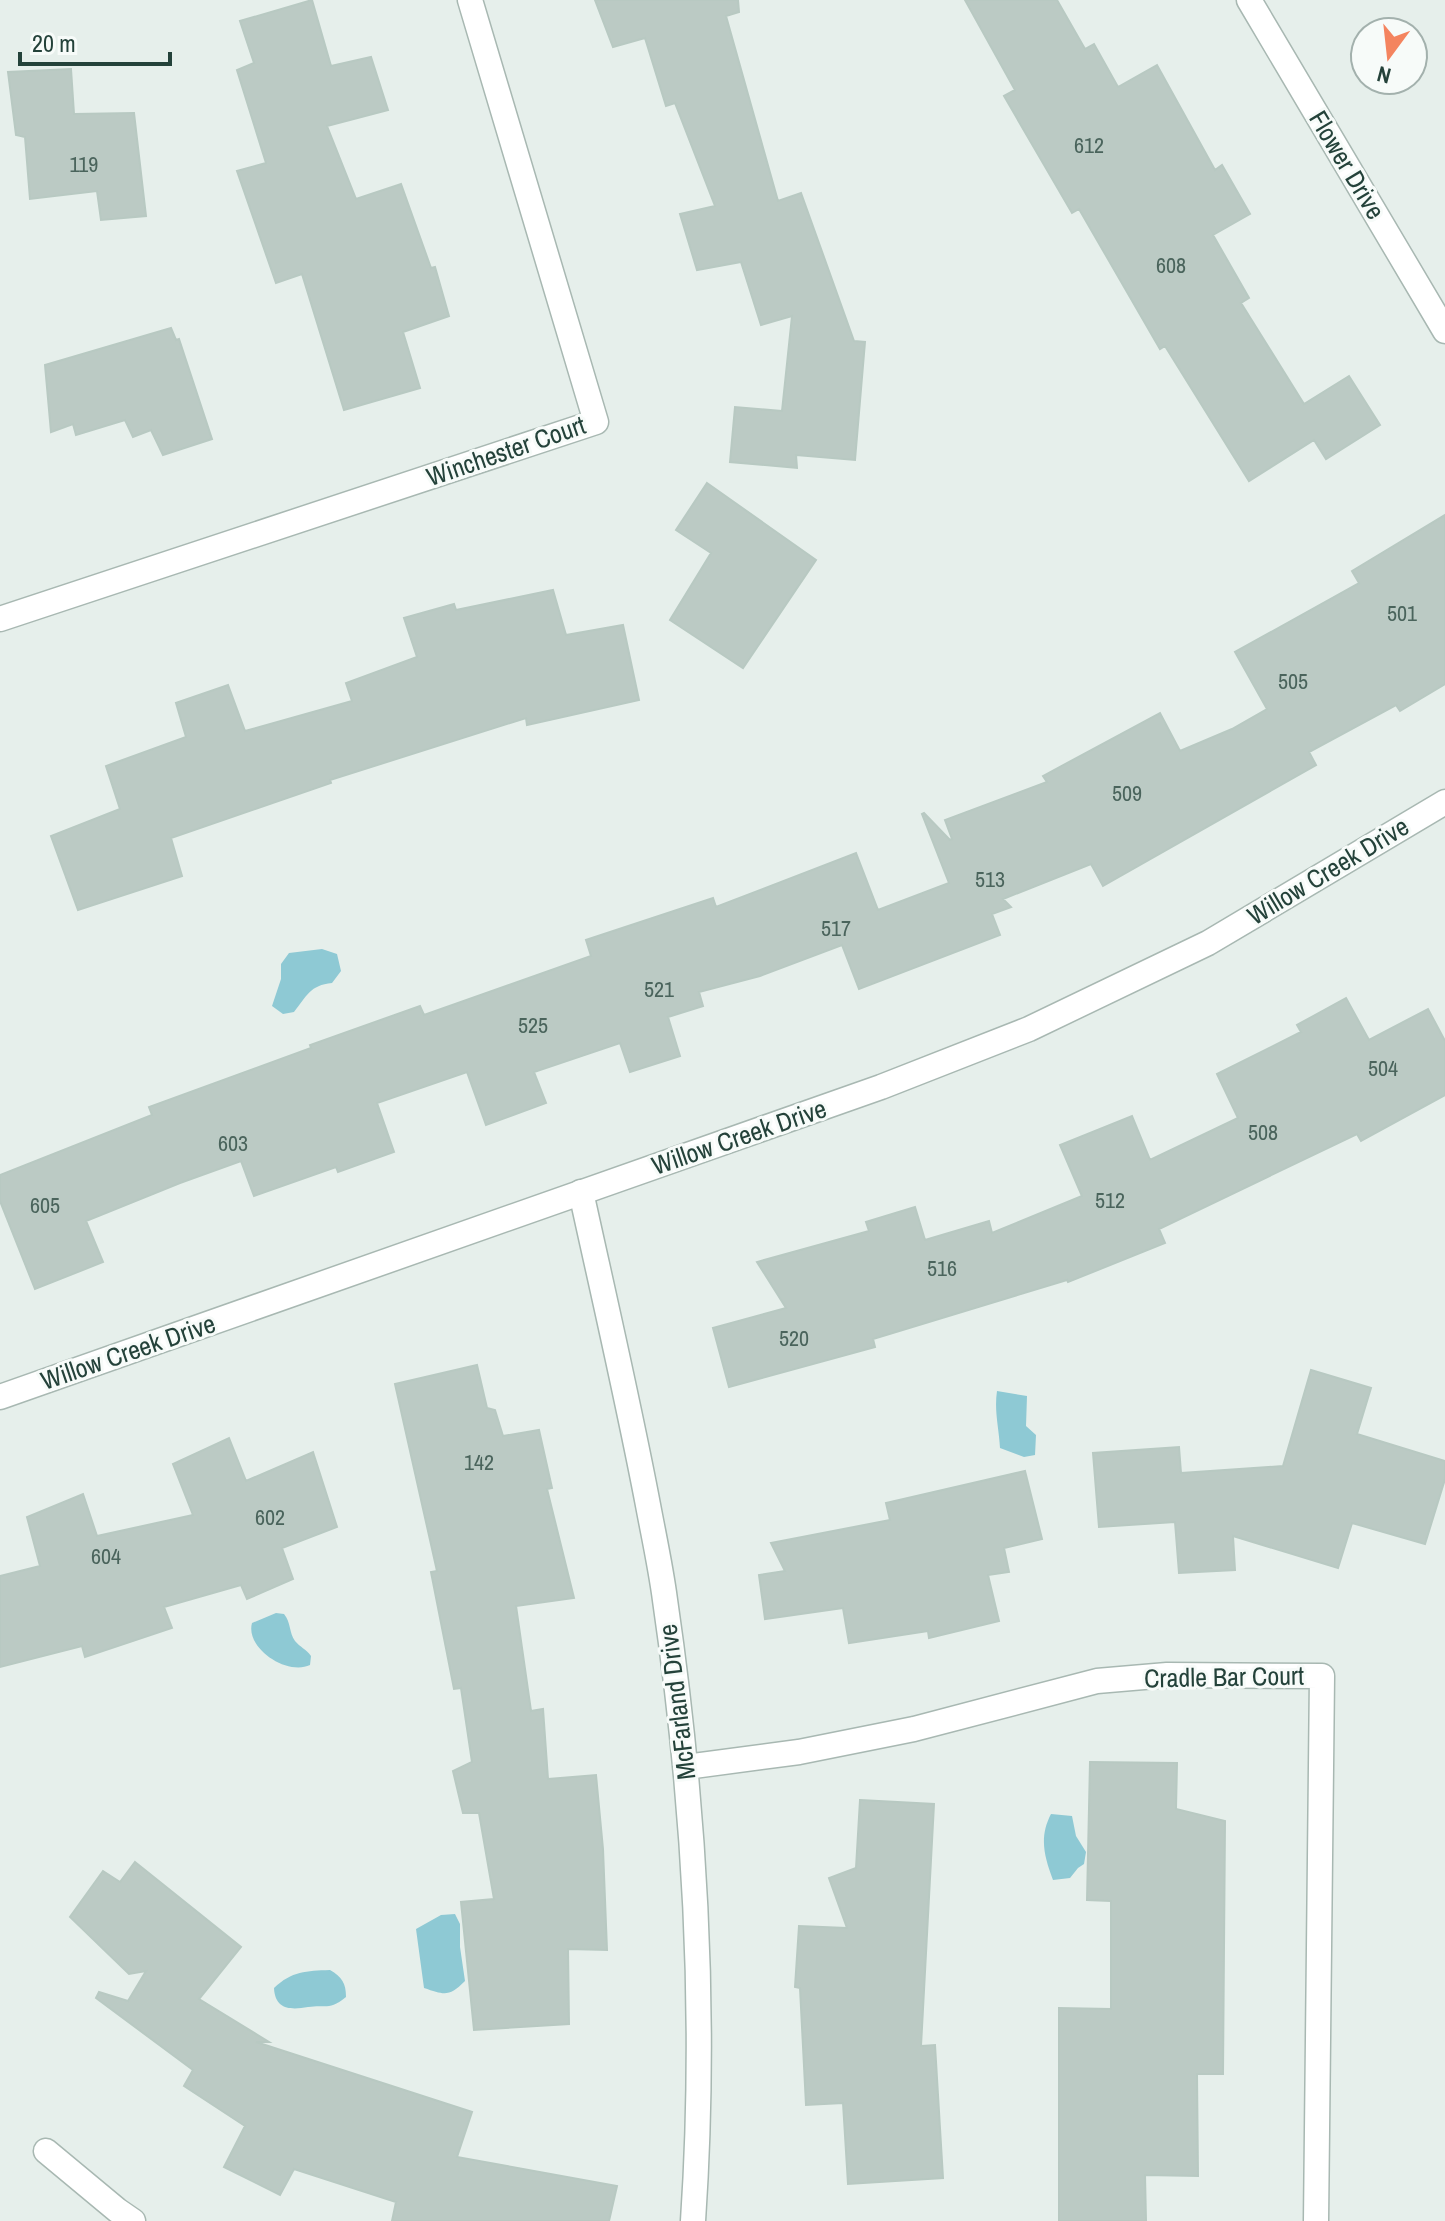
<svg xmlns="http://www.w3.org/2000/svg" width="1445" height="2221" viewBox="0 0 1445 2221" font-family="'Archivo Narrow',sans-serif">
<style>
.water{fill:#8ec9d4}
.building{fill:#bbcac4;stroke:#b8c9c2;stroke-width:2}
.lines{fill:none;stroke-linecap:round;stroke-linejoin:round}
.minor-casing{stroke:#a8b8b2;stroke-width:27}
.tertiary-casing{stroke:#a8b8b2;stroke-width:27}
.minor{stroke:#fff;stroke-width:24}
.tertiary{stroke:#fff;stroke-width:24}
.labels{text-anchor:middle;stroke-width:6;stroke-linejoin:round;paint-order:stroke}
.number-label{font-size:22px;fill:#4a645c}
.street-label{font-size:26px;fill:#24423a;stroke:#f7fbf9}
</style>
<rect width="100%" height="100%" fill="#e6efeb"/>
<path class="water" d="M322,949L337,954L341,971L332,983C310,985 307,996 294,1012L283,1014L272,1006L281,979V964L289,953Z
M997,1391L1027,1396L1026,1426L1036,1435L1035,1455L1024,1457L1000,1448C999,1428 994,1411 997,1391Z
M276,1613L284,1614C291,1622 289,1633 295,1641C300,1647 306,1649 311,1656L310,1665C287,1676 245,1648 252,1623Z
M1051,1814L1072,1816L1076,1836L1086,1852L1084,1864L1078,1868L1070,1878L1053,1880C1044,1856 1039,1837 1051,1814Z
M455,1914L460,1924V1947L465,1981C449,1997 445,1995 424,1988L416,1929L441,1915Z
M330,1970C342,1977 346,1983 346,1997C329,2011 326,2004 308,2007C291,2010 275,2010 274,1988C292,1971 306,1971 330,1970Z"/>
<path class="building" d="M312,0L331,66L371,57L388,110L327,126L356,199L401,184L431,268L435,267L449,316L403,332L420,388L344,410L302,274L276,283L237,171L266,163L237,70L254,63L240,21Z
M595,0H738L739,12L726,16L778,201L801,193L854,341L865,342L855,460L796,455L797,468L730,462L735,407L782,411L792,316L761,325L741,262L697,270L680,214L715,206L675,103L666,106L645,38L613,47Z
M965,0H1057L1085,49L1094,44L1118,87L1157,65L1215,170L1222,165L1250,214L1213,235L1249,298L1241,303L1304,404L1349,376L1380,425L1326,459L1314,440L1249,481L1165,346L1160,349L1079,209L1072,213L1004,96L1015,90Z
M71,69L74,114L134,113L146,216L101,220L97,191L30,199L25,137L16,135L8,72Z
M171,328L176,340L179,339L212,439L163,455L151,430L133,437L125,420L76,435L73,424L51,432L45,365Z
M707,483L816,560L743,668L670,620L711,553L676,530Z
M1445,515V684L1400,711L1396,705L1309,752L1316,765L1103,886L1091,864L1003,899L1011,907L992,914L1000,935L859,989L842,945L760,976L699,992L703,1006L668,1017L680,1056L630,1072L620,1043L534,1072L546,1103L486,1125L467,1072L377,1103L394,1152L338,1172L336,1167L254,1196L241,1161L180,1183L86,1221L103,1262L35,1289L0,1201V1175L152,1115L149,1107L311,1048L310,1045L420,1006L424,1015L591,956L586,940L713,898L716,907L856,853L878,910L949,883L922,814L924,813L950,840L952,839L945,820L1047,782L1043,776L1160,713L1180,751L1232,729L1267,709L1235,652L1359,583L1352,571Z
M553,590L566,635L623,625L639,700L527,725L526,718L330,780L331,783L171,838L182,876L78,910L51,836L120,809L106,766L186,737L176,703L228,685L245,731L352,701L346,683L417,657L404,618L454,604L456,610Z
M1346,998L1369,1040L1428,1009L1445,1041V1095L1361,1141L1357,1134L1159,1229L1165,1243L1068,1282L1067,1280L873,1339L875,1347L729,1387L713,1328L786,1308L757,1262L869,1231L866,1222L915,1207L925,1240L989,1221L992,1233L1082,1196L1060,1145L1132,1116L1150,1160L1238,1118L1217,1074L1301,1032L1297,1025Z
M477,1365L487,1408L495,1410L503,1436L539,1430L552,1488L547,1489L574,1598L516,1606L531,1711L543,1709L548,1779L596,1775L603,1849L607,1950L568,1949L569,2024L474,2030L461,1902L494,1899L479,1813H463L453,1771L472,1762L461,1688L454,1689L431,1572L437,1571L395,1384Z
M1311,1370L1371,1388L1357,1434L1445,1461V1479L1425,1544L1352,1523L1338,1568L1233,1536L1235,1570L1179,1573L1175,1522L1099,1527L1093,1453L1179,1447L1181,1473L1283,1466Z
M229,1438L246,1481L313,1452L337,1527L282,1548L293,1579L247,1599L241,1585L164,1607L172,1628L85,1657L82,1646L0,1667V1576L40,1566L27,1517L83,1494L97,1536L193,1515L173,1464Z
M1025,1471L1042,1539L1004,1548L1009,1572L988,1575L999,1621L929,1638L928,1631L849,1643L843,1608L765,1619L759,1575L785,1571L771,1543L890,1520L886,1503Z
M1090,1762L1177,1763L1176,1809L1225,1821L1223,2074H1197L1198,2176L1145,2175L1146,2221H1059V2008L1111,2009V1901L1087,1900Z
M860,1800L934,1804L921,2046L935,2045L943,2178L848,2184L843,2103L806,2105L800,1988L795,1987L799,1926L847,1928L829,1878L856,1868Z
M135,1862L241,1947L199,1999L269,2042H256L472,2112L457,2157L617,2186L609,2221H392L396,2202L294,2169L280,2195L224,2167L245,2126L184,2086L193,2070L96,1998L99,1992L128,2001L146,1971L129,1974L70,1917L103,1871L120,1882Z"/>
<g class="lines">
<defs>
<path id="minor" d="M0,619L596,422L470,0
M581,1192C604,1297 628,1400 648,1505C654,1537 661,1569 665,1600C695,1806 707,2014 693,2221
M686,1767L799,1752L914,1729L1097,1681L1167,1675L1322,1676L1316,2221
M46,2151L117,2210L133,2221"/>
<path id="tertiary" d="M1249,0L1445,331
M0,1397L881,1087L1029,1029L1208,943L1445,802"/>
</defs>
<use href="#minor" class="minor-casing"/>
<use href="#tertiary" class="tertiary-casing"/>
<use href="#minor" class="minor"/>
<use href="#tertiary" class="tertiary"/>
</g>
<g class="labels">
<g class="number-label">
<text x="1089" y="153">612</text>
<text x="84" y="172">119</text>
<text x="1171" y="273">608</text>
<text x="1402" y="621">501</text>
<text x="1293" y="689">505</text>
<text x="1127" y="801">509</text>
<text x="990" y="887">513</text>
<text x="836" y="936">517</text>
<text x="659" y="997">521</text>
<text x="533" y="1033">525</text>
<text x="1383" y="1076">504</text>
<text x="1263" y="1140">508</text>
<text x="233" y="1151">603</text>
<text x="1110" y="1208">512</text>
<text x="45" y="1213">605</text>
<text x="942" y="1276">516</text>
<text x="794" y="1346">520</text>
<text x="479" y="1470">142</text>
<text x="270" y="1525">602</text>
<text x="106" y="1564">604</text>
</g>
<g class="street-label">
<text transform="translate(1347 165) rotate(59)" y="9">Flower Drive</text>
<text transform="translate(506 451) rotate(-19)" y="9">Winchester Court</text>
<text transform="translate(1328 871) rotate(-31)" y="9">Willow Creek Drive</text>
<text transform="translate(739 1137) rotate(-19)" y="9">Willow Creek Drive</text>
<text transform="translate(128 1352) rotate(-19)" y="9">Willow Creek Drive</text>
<text transform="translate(1224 1677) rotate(-1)" y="9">Cradle Bar Court</text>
<text transform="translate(677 1702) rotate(-97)" y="9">McFarland Drive</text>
</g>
</g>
<g transform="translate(1389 56) rotate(195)"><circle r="38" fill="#f7fbf9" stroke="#a3b1ad" stroke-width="2"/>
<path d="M0-6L14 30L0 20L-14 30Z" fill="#f4845f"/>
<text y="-12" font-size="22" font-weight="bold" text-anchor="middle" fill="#24423a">N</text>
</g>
<path d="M20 52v12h150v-12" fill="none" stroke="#24423a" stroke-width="4"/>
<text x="32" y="52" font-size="24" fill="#24423a" stroke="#f7fbf9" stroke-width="6" paint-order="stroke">20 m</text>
</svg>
